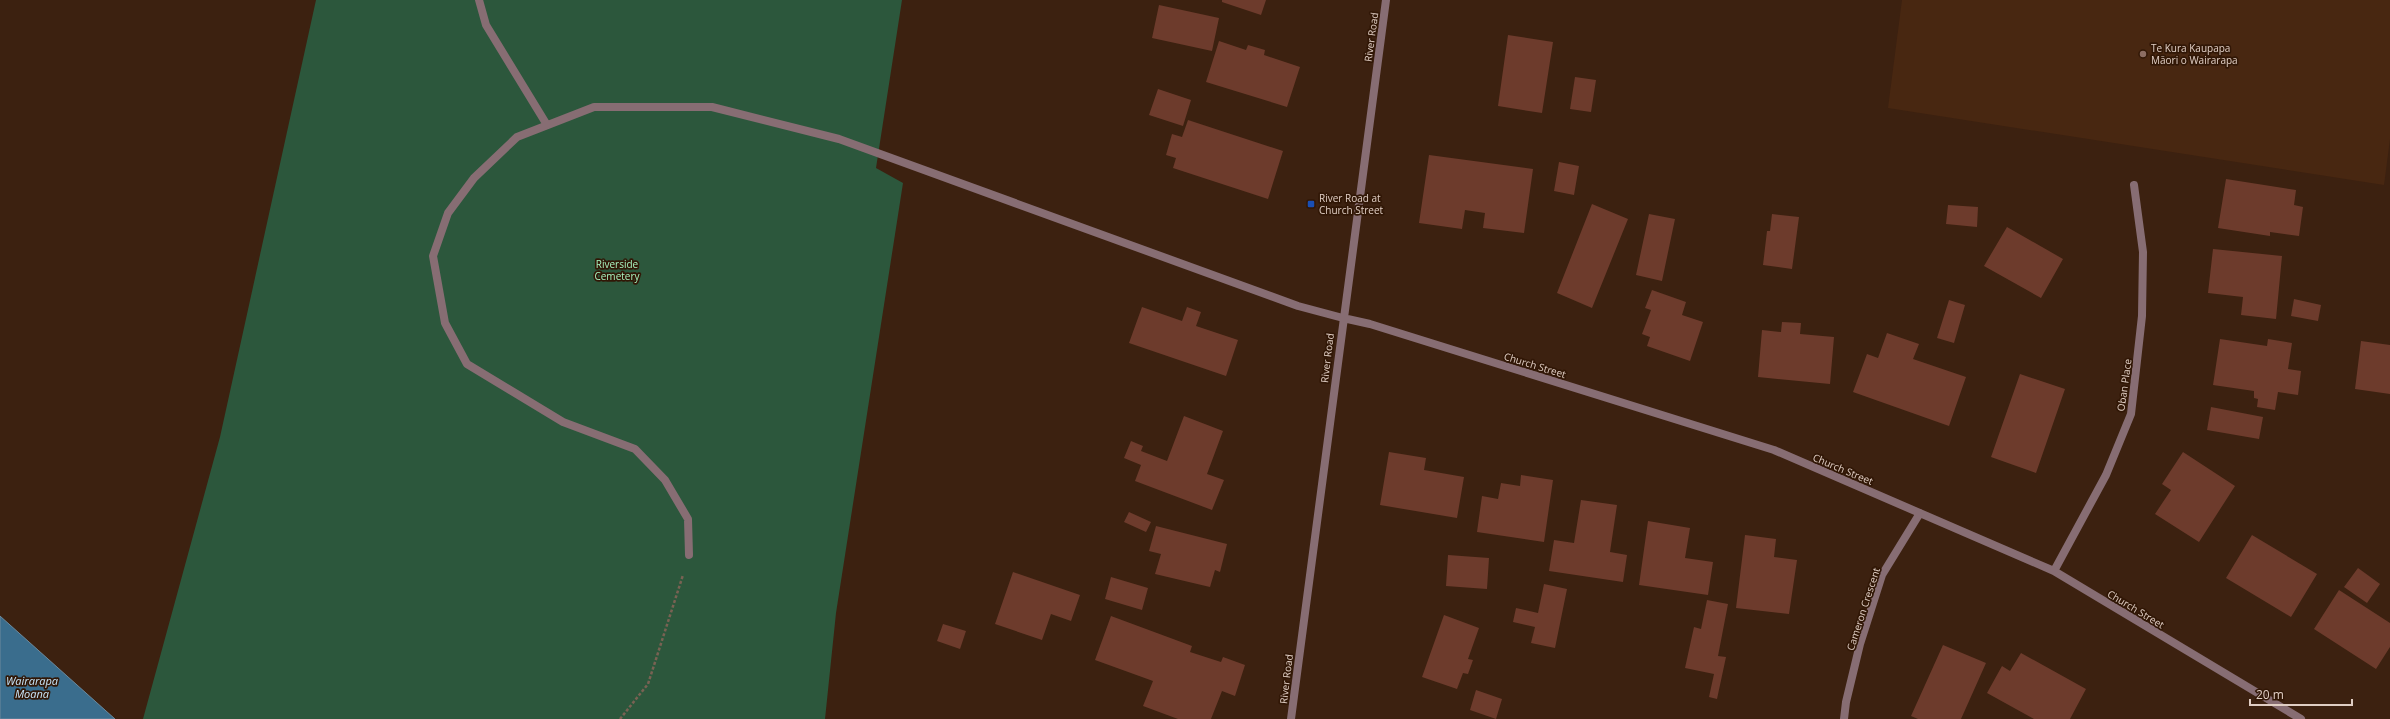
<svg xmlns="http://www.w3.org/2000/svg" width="2390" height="719" viewBox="0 0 2390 719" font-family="'Open Sans',sans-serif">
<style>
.built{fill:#482711}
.green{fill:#2c573c}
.water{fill:#3a6d8d;stroke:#6c8a9e}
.building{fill:#6d3b2c}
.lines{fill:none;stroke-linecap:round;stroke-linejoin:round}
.path{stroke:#796253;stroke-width:2.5;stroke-dasharray:3 2;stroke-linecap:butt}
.lane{stroke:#876d73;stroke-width:8}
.street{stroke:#876d73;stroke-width:8}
.education-dot{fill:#8d6e63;stroke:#311706;stroke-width:1.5}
.transit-dot{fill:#1a4fb4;stroke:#311706;stroke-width:1.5}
.labels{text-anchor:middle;stroke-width:3.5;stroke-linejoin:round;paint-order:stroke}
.street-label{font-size:10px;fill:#e0cec4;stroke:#311706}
.poi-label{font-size:10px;fill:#e0cec4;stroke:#311706;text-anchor:start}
.park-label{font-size:10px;fill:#a7f5c1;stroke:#311706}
.water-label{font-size:11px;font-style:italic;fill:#c9e7fc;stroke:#311706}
</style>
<rect width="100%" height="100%" fill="#3c2110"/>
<path class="built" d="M1902,0H2390V139L2384,185L1888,108Z"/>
<path class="green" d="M316,0H902L876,168L903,183L836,613L825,719H143L220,437Z"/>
<path class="water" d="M0,616L115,719H0Z"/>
<path class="building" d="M1222,0H1266L1261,15L1222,2Z
M1159,5L1219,18L1212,51L1152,38Z
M1508,35L1553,42L1542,113L1498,106Z
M1219,41L1246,50L1248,45L1265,50L1264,55L1300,67L1287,107L1206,82Z
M1575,77L1596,80L1591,112L1570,109Z
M1158,89L1191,100L1183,126L1149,115Z
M1188,120L1283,151L1268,199L1173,168L1176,158L1166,155L1172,134L1182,137Z
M1429,155L1533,169L1524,233L1483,228L1485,213L1465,210L1462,229L1419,223Z
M1559,162L1579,166L1574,195L1554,191Z
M2226,179L2296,190L2294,205L2303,207L2299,236L2270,232V236L2218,228Z
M1592,204L1628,219L1592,308L1557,293Z
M1948,205L1978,207L1977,227L1946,224Z
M1649,214L1675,219L1662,281L1636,275Z
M1772,214L1799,217L1792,269L1763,265L1767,231H1770Z
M2007,227L2063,259L2041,298L1984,266Z
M2213,249L2282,256L2276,319L2241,315L2243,297L2208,293Z
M1652,290L1686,302L1682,315L1703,322L1690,361L1647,346L1650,337L1642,334L1651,310L1645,308Z
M2294,299L2321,305L2318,321L2291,316Z
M1949,300L1965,305L1954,343L1937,338Z
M1142,307L1182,321L1187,307L1201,312L1196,326L1238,340L1226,376L1129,343Z
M1782,322L1801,323L1800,334L1834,337L1830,384L1758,377L1762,330L1781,332Z
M1887,333L1919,344L1913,359L1966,377L1949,426L1853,392L1867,354L1878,358Z
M2220,339L2267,346L2268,339L2292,343L2288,369L2301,371L2298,395L2278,392L2275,410L2257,407L2258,399L2254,398V391L2213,385Z
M2361,341L2390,345V394L2355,389Z
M2020,374L2065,389L2036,473L1991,457Z
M2211,407L2263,417L2259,439L2207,430Z
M1184,416L1223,431L1207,474L1224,480L1212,510L1135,481L1141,465L1124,458L1131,441L1143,446L1141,451L1167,461Z
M1389,452L1426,458L1424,470L1464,477L1457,518L1380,505Z
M2183,452L2235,486L2199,542L2155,514L2171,490L2162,484Z
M1521,475L1553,480L1544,542L1477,532L1482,496L1498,499L1501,483L1520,486Z
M1581,500L1617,505L1610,552L1627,555L1623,582L1549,571L1554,540L1574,543Z
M1129,512L1151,522L1146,532L1124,522Z
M1648,521L1690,528L1685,558L1713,562L1708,595L1639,585Z
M1156,526L1227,544L1220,572L1215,570L1210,587L1155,574L1161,554L1149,551Z
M1745,535L1776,539L1774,557L1797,560L1789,614L1736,608Z
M2252,535L2317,574L2291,617L2226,578Z
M1448,555L1489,558L1487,589L1446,586Z
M2358,568L2380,584L2367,603L2344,587Z
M1013,572L1080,595L1071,621L1051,614L1042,640L995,624Z
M1111,577L1148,588L1142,610L1105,599Z
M1544,584L1567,589L1555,648L1531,643L1535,627L1513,622L1516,608L1538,613Z
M2339,590L2390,623V647L2376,669L2314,629Z
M1707,600L1728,604L1718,656L1726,657L1717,699L1709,697L1714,674L1685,668L1694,627L1701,629Z
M1444,615L1479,628L1468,659L1473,660L1468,674L1463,673L1457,689L1422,677Z
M1111,616L1192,646L1190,652L1221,662L1223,657L1245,665L1235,696L1222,691L1211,719H1178L1143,706L1153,681L1095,660Z
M943,624L966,631L960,649L937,641Z
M1943,645L1986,663L1961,719H1918L1911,716Z
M2021,653L2086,689L2070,719H2034L1987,693L2002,666L2010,671Z
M1476,690L1502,699L1496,719L1470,710Z"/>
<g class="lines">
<path class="path" d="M620,719L648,684L683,575"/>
<path class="lane" d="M479,0L486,25L547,125
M689,555L688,519L665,480L635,449L563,422L467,364L445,323L433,256L448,213L474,178L517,137L594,107H712L839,139L1298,306L1343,318"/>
<path class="street" d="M1343,318L1370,324L1774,450L2054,571L2301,719
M2054,571L2106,475L2131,414L2142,316L2143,252L2134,185
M1291,719L1386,0
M1844,719L1846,702L1860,644L1882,575L1920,513"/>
</g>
<circle class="education-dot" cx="2143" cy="54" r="4"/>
<rect class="transit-dot" x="1307" y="200" width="8" height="8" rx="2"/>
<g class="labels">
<g class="street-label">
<text transform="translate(1371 37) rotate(-82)" y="4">River Road</text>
<text transform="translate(1327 358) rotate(-83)" y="4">River Road</text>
<text transform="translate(1535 365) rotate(17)" y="4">Church Street</text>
<text transform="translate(2124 385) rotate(-82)" y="4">Oban Place</text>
<text transform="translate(1843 469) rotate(23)" y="4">Church Street</text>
<text transform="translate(1863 609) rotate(-72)" y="4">Cameron Crescent</text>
<text transform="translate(2136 609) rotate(31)" y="4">Church Street</text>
<text transform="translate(1286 679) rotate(-83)" y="4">River Road</text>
</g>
<g class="poi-label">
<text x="2151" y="52">Te Kura Kaupapa<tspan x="2151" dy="12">Māori o Wairarapa</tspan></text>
<text x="1319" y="202">River Road at<tspan x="1319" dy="12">Church Street</tspan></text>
</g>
<g class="park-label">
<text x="617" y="268">Riverside<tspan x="617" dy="12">Cemetery</tspan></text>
</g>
<g class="water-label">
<text x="32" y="685">Wairarapa<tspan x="32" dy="13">Moana</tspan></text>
</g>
</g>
<path d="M2250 699v6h102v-6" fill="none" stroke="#e0cec4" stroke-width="2"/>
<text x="2256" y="699" font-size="12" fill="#e0cec4" stroke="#311706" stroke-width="3" paint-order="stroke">20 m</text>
</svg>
